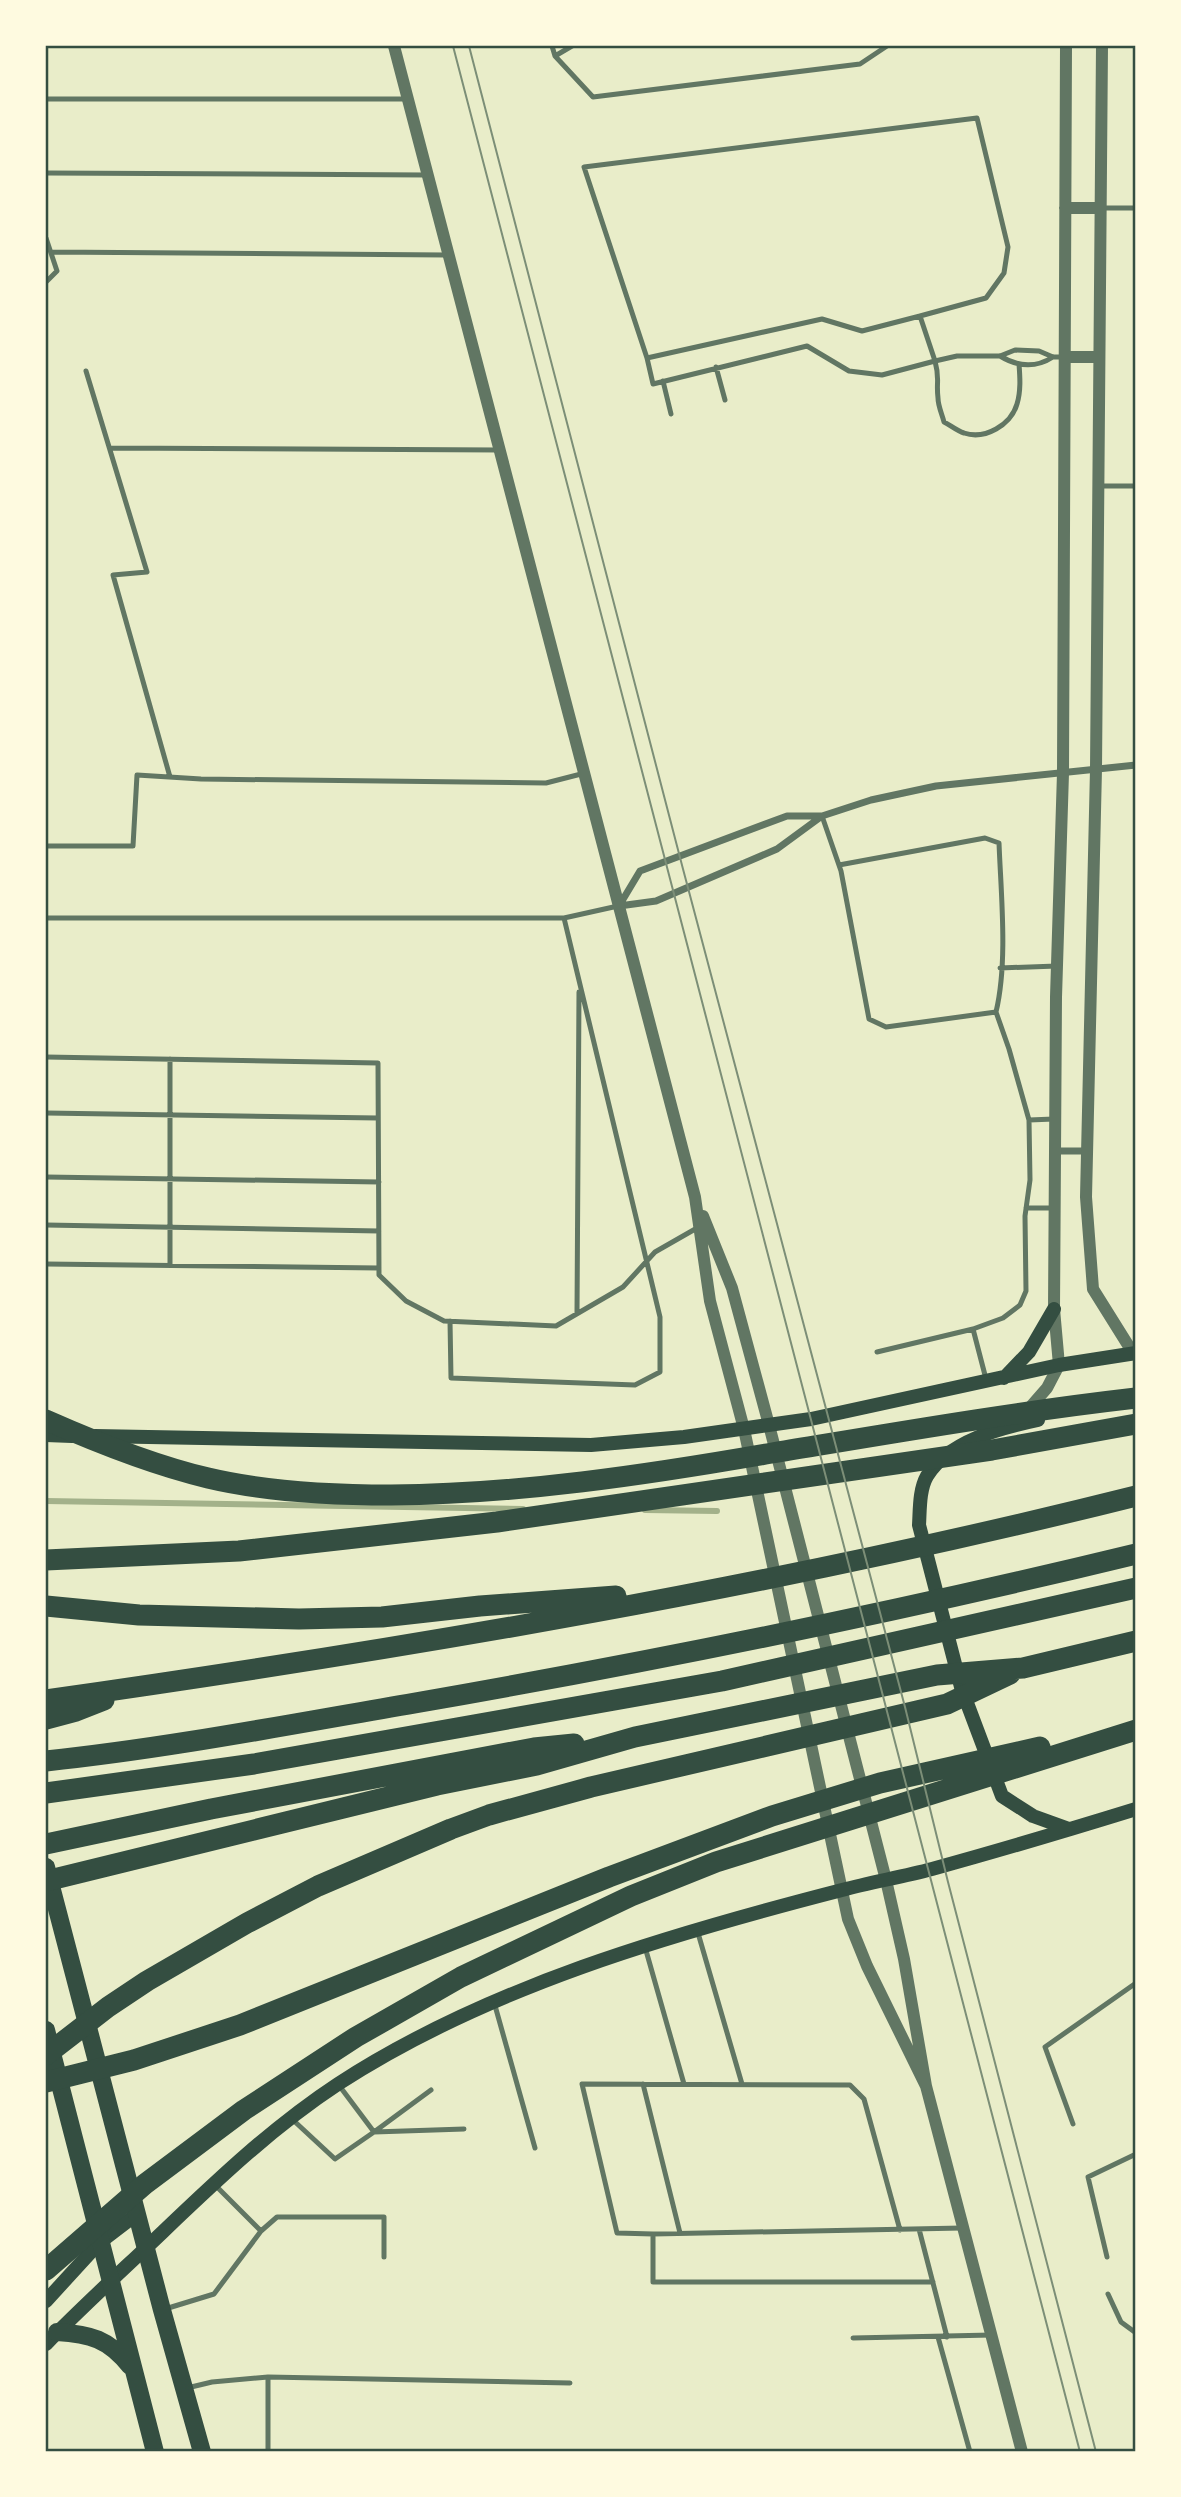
<svg xmlns="http://www.w3.org/2000/svg" width="1181" height="2497" viewBox="0 0 1181 2497" font-family="'Sofia Sans Condensed',sans-serif">
<style>
.lines{fill:none;stroke-linecap:round;stroke-linejoin:round}
.stream{stroke:#a3b18a;stroke-width:6}
.service{stroke:#617663;stroke-width:5}
.minor{stroke:#617663;stroke-width:7}
.tertiary{stroke:#617663;stroke-width:12}
.secondary{stroke:#344e41;stroke-width:14}
.primary{stroke:#344e41;stroke-width:18}
.motorway{stroke:#344e41;stroke-width:21}
.tram{stroke:#7c8e77;stroke-width:2}
.neatline{fill:none;stroke:#344e41;stroke-width:2.5}
</style>
<rect width="100%" height="100%" fill="#e9edc9"/>
<g class="lines">
<path class="stream" d="M46,1501L523,1509
M645,1510L717,1511"/>
<path class="service" d="M552,46L555,56L593,97L860,64L887,46
M555,56L572,46
M46,99H406
M46,173L427,175
M1101,208H1136
M46,238L57,271L46,282
M51,252L446,255
M1000,356C1018,367 1036,368 1053,357
M647,358L584,167L977,118L1008,247L1004,273L986,298L920,316
M1019,364C1020,377 1021,391 1017,404C1011,425 985,440 964,433C957,431 950,425 944,422C942,414 938,406 938,398C936,382 940,379 935,361L882,375L849,371L807,346L653,384L647,358L822,319L862,331L920,316L935,361L957,356H1000L1015,350L1039,351L1053,357H1064
M716,367L725,400
M86,371L147,572L113,575L170,777
M663,381L671,414
M111,448L500,450
M1098,486H1136
M822,816L841,871L869,1019L886,1027L996,1012C1008,962 1001,895 999,843L985,838L839,865
M46,846H133L137,775L201,779L546,783L585,773
M46,918H564L618,906
M1000,968L1057,966
M46,1057L378,1063L379,1275L406,1301L444,1321L556,1326L623,1287L655,1252L697,1228
M170,1059V1265
M46,1113L378,1118
M1029,1120L1054,1119
M46,1177L379,1182
M1026,1208H1055
M46,1225L379,1231
M46,1264L379,1268
M577,1314L579,992
M450,1321L451,1378L635,1385L660,1372V1317L564,918
M877,1352L973,1329
M986,1379L973,1329L1003,1318L1020,1305L1026,1291L1025,1216L1030,1180L1029,1120L1009,1049L996,1012
M698,1933L742,2084
M645,1947L684,2084
M494,2002L535,2148
M643,2084L680,2233
M293,2120L335,2159L374,2132L338,2084
M1073,2124L1045,2047L1136,1983
M374,2132L464,2129
M374,2132L431,2090
M919,2229L947,2337
M261,2231L277,2217H384V2257
M653,2234L617,2233L582,2084L850,2085L864,2099L900,2230
M1107,2257L1088,2177L1136,2154
M933,2282H653V2234L962,2228
M1108,2294L1121,2322L1136,2333
M165,2309L214,2294L261,2231L216,2186
M938,2337L970,2452
M853,2338L992,2335
M268,2377V2452
M187,2388L212,2382L268,2377L570,2383"/>
<path class="minor" d="M619,906L656,901L777,849L822,816L871,800L936,786L1136,765
M619,906L640,871L787,816H822
M1056,1151H1087"/>
<path class="tertiary" d="M394,46L695,1197L710,1301L744,1429L848,1919L867,1966L926,2086
M1102,46L1096,769L1086,1197L1093,1289L1133,1353
M1065,208H1101
M1065,357H1099
M703,1216L732,1288L769,1425L886,1880L904,1959L926,2086L1022,2452
M1026,1412L1047,1388L1059,1365L1054,1309L1056,997L1063,773L1066,46"/>
<path class="secondary" d="M1004,1378L1029,1352L1054,1309
M1038,1420C1000,1428 949,1441 927,1476C919,1490 920,1510 919,1525L961,1687L1002,1796L1033,1816L1069,1829
M46,1435L72,1436
M95,1436L591,1445L684,1437L811,1419L1059,1365L1136,1353
M46,2301L99,2243L137,2214
M46,2344C79,2310 114,2278 149,2245C209,2188 268,2130 338,2084C487,1987 671,1934 842,1890C872,1882 902,1877 932,1869C1001,1850 1068,1830 1136,1809"/>
<path class="primary" d="M46,1867L162,2310L202,2452
M46,2030L155,2452
M57,2332C90,2334 109,2339 130,2366"/>
<path class="motorway" d="M46,1420C98,1443 153,1465 208,1478C267,1492 330,1495 391,1495C519,1494 646,1475 772,1453C893,1433 1014,1412 1136,1398
M46,1560L239,1551L497,1522L992,1450L1136,1424
M46,1606L139,1615L299,1619L382,1617L480,1606L616,1596
M46,1700C412,1648 777,1586 1136,1496
M46,1719L76,1711L104,1700
M46,1761C169,1748 292,1724 415,1703C656,1661 897,1612 1136,1554
M46,1793L254,1764L722,1681L1136,1588
M46,1844L211,1809L534,1748L574,1744
M46,1881L437,1785L537,1765L635,1737L937,1675L1023,1668L1136,1641
M46,2055L108,2007L147,1981L247,1923L318,1886L451,1829L489,1815L591,1787L947,1704L1010,1674
M46,2082L134,2060L240,2025L609,1877L772,1816L880,1783L1040,1747
M46,2270L145,2184L244,2110L356,2037L461,1977L631,1896L716,1862L1136,1730"/>
<path class="tram" d="M453,46L1080,2452
M469,46L683,869L905,1707L948,1882L1096,2452"/>
</g>
<rect width="1181" height="2497" fill="none" stroke="#fefae0" stroke-width="94"/>
<rect x="47" y="47" width="1087" height="2403" class="neatline"/>
</svg>
